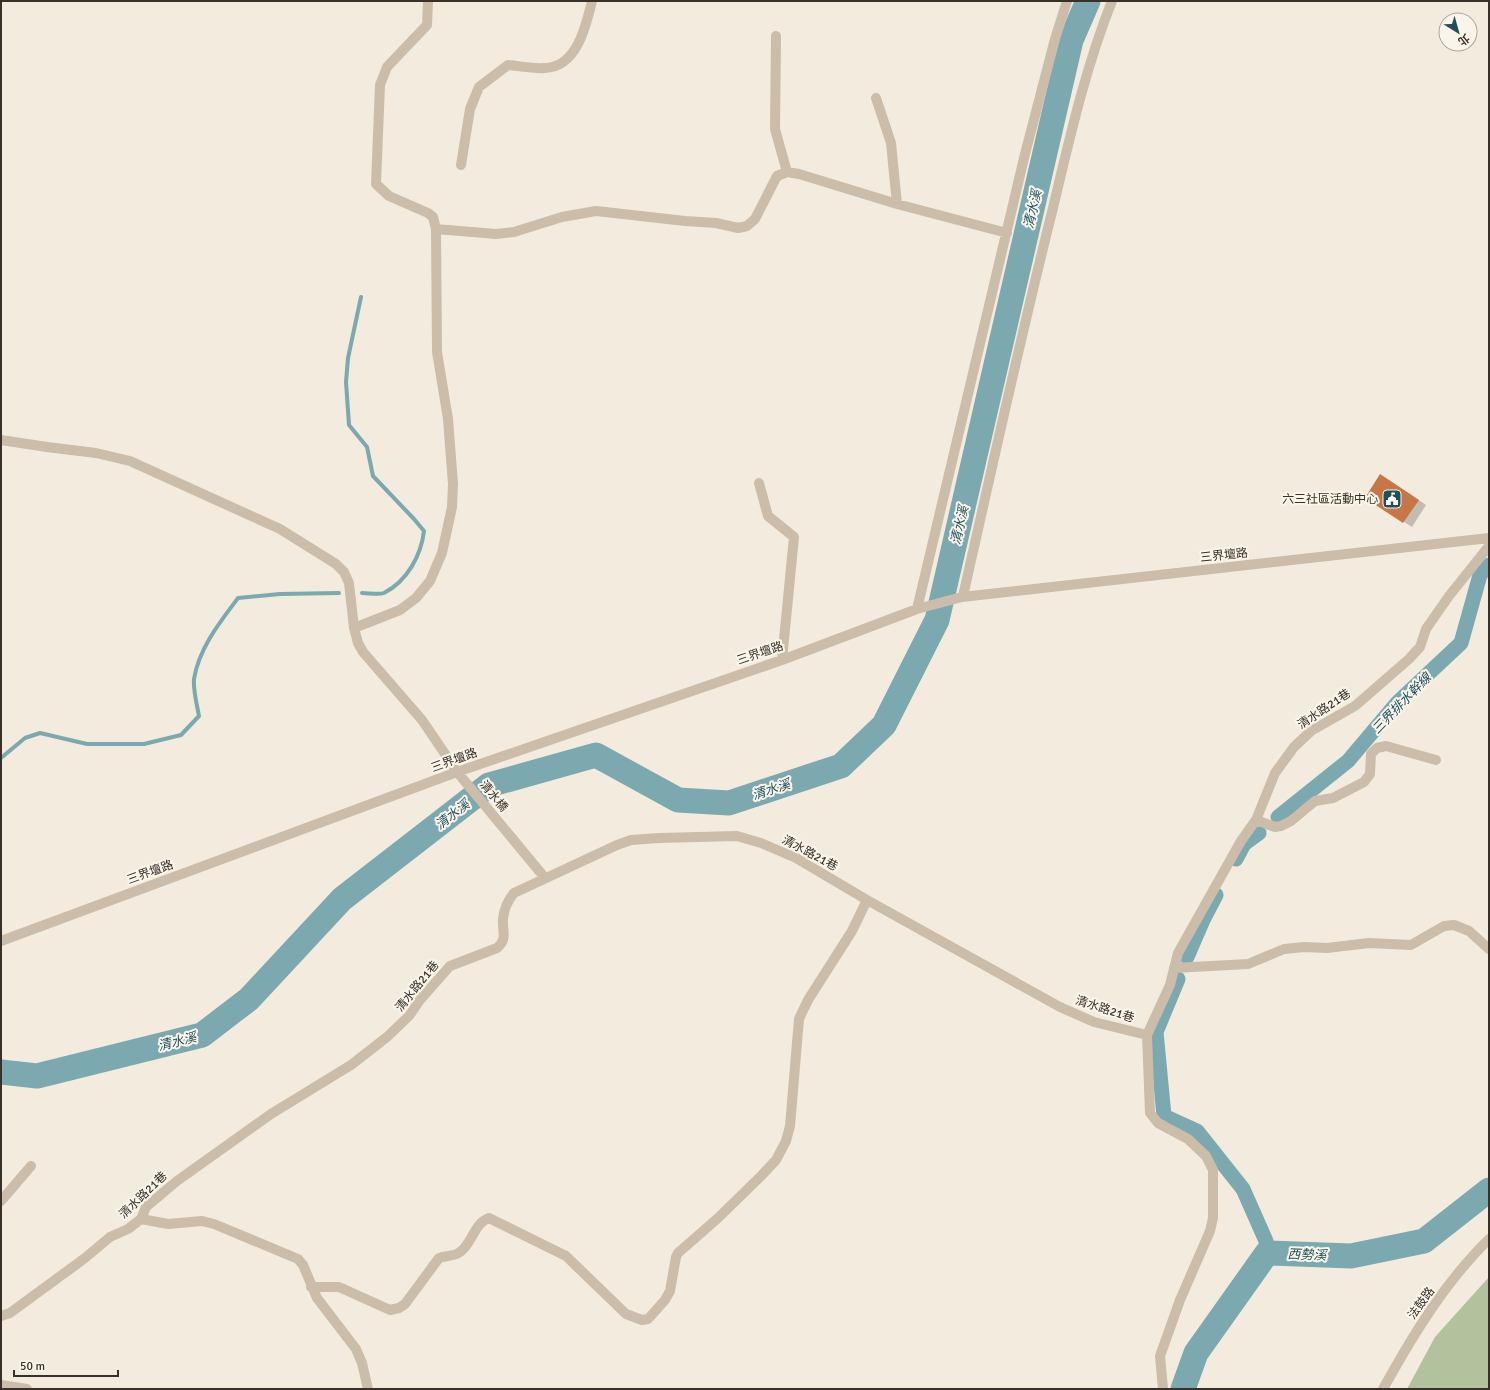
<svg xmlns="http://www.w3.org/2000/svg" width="1490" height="1390" viewBox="0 0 1490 1390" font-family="Signika,'Noto Sans TC',sans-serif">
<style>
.green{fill:#b1c29d}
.shadow{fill:#0003}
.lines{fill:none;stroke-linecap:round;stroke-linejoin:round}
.stream{stroke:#7ca8b0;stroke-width:4}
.canal{stroke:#7ca8b0;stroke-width:15}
.river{stroke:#7ca8b0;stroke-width:25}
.building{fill:#c77648}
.minor{stroke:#cbbda9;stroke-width:10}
.labels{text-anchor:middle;stroke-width:4;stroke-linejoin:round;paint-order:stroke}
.poi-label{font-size:12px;fill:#393029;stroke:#faf5eb;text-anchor:end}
.street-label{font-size:12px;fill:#393029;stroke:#faf5eb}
.water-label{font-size:13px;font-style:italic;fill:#1e4f5b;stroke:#faf5eb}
</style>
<rect width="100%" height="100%" fill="#f3ecde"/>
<path class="green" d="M1489,1277V1389H1407L1435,1337Z"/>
<path class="shadow" d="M1389,480L1426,505L1412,527L1366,497Z"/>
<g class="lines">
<path class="stream" d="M361,297L348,358L346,382L349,425L367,447L373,476L414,519L424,531C421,556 407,581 384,593C379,595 368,593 362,593
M1,758L25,738L40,733L87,744H144L181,735L199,716C197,705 193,690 194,679C199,648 220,622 238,598L280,594L339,593"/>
<path class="canal" d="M1278,817L1348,761L1397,703L1461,643L1480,575L1489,565
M1236,859L1244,844L1259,833
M1187,957L1203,920L1216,895
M1178,979L1156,1032L1164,1116L1197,1131L1243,1189L1266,1241L1267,1253"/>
<path class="river" d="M1,1072L37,1076L202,1035L249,999L342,899L489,785L596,755L678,800L729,803L841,766L884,725L937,620L1071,40L1088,1
M1183,1389L1196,1353L1267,1253L1351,1256L1424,1241L1489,1190"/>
</g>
<path class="building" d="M1380,474L1419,500L1403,523L1365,498Z"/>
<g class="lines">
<path class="minor" d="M776,36L775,129L787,172
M876,98L891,143L897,204
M461,165L470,109L479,87L508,65C520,66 533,69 545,68C577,67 586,26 592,1
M436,229L496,234L514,232L562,217L596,211L685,221L716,223L738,228L747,226L755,219L777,176L787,172L799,174L897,204L1007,233
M1,440L47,447L96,453L130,461L280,529L336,564L344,572L349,583L354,628L358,643L363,652L422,720L458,773L545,878
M759,483L768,516L794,537L782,660
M963,596C992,468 1020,339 1052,212C1069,141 1085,69 1112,1
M917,609L1025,154L1055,39L1067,1
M354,628L400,610L416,598L430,581L442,553L452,507L453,484L448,419L437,352L436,229L433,217L428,213L389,196L376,184L380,85L387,67L427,25L428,1
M1256,820L1275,827L1281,826L1291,821L1315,801L1333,798L1364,782L1370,774L1371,754L1377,748L1386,746L1436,760
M1,941L457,772L782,660L917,609L962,597L1489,538
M1174,968L1248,964L1284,949L1304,947L1327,948L1369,943L1411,945L1444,926L1454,925L1469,931L1489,949
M1147,1035L1150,1113L1158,1123L1188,1139L1206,1156L1213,1170V1218L1210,1231L1180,1300L1160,1356L1163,1389
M1,1201L31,1166
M141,1219L168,1224L202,1221L214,1224L298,1259L303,1265L317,1298L356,1349L362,1363L368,1389
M311,1287H339L390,1310L399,1308L405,1304L439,1258C446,1255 454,1257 460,1252C472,1244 474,1223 489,1218L566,1256L626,1314L642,1320L648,1319L665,1300L670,1291L676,1257L678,1253L718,1218L762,1175L776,1160L786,1141L790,1126L799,1019L808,1000L852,931L867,900
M1,1316L10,1313L85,1258L110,1237L128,1229L141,1219L146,1207L177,1181L271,1114L351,1065L387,1037L409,1016L420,1000L450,966L497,948C508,939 502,931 503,919C504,909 508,900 514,893L617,845L631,840L659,838L737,836L761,843L796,858L867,900L1060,1007L1094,1022L1147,1035L1170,985L1178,953L1241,841L1256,820L1275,773L1294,747L1311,731L1355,706L1409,659L1420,647L1426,629L1449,596L1489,546
M1,1385L27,1389
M1383,1389C1413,1335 1445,1282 1489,1239"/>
</g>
<defs>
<symbol id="civic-square" viewBox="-11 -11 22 22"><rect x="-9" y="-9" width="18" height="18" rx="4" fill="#1e4f5b" stroke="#faf5eb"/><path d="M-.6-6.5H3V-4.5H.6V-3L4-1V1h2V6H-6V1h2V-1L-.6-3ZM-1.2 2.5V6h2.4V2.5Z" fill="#fff"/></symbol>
</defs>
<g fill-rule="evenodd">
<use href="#civic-square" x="1381" y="488" width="22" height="22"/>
</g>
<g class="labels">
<g class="poi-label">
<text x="1378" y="503">六三社區活動中心</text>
</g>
<g class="street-label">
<text transform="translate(1224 555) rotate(-6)" y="4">三界壇路</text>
<text transform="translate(760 653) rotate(-19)" y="4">三界壇路</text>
<text transform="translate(1324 709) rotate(-34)" y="4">清水路21巷</text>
<text transform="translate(454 760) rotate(-20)" y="4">三界壇路</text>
<text transform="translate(494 796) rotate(50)" y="4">清水橋</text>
<text transform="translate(810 853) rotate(28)" y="4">清水路21巷</text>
<text transform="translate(150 872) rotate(-20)" y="4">三界壇路</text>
<text transform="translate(417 986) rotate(-51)" y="4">清水路21巷</text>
<text transform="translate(1105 1009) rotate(18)" y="4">清水路21巷</text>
<text transform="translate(143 1195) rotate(-44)" y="4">清水路21巷</text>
<text transform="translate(1421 1303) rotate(-54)" y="4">法鼓路</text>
</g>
<g class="water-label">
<text transform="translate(1032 209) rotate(-77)" y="5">清水溪</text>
<text transform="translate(959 525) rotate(-77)" y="5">清水溪</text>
<text transform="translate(1401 703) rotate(-46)" y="5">三界排水幹線</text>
<text transform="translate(771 789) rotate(-18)" y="5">清水溪</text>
<text transform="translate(452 814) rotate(-38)" y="5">清水溪</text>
<text transform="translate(177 1041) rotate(-14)" y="5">清水溪</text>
<text transform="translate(1307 1254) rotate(2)" y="5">西勢溪</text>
</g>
</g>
<rect width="1490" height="1390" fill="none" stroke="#393029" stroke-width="4"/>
<g transform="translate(1458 32) rotate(143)"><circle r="19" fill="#faf5eb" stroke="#ada69d"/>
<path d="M0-3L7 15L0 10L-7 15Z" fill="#1e4f5b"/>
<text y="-6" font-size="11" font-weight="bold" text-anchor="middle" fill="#393029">北</text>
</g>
<path d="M14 1370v6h104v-6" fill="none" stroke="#393029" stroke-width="2"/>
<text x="20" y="1370" font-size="12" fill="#393029" stroke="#faf5eb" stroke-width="3" paint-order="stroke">50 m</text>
</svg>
